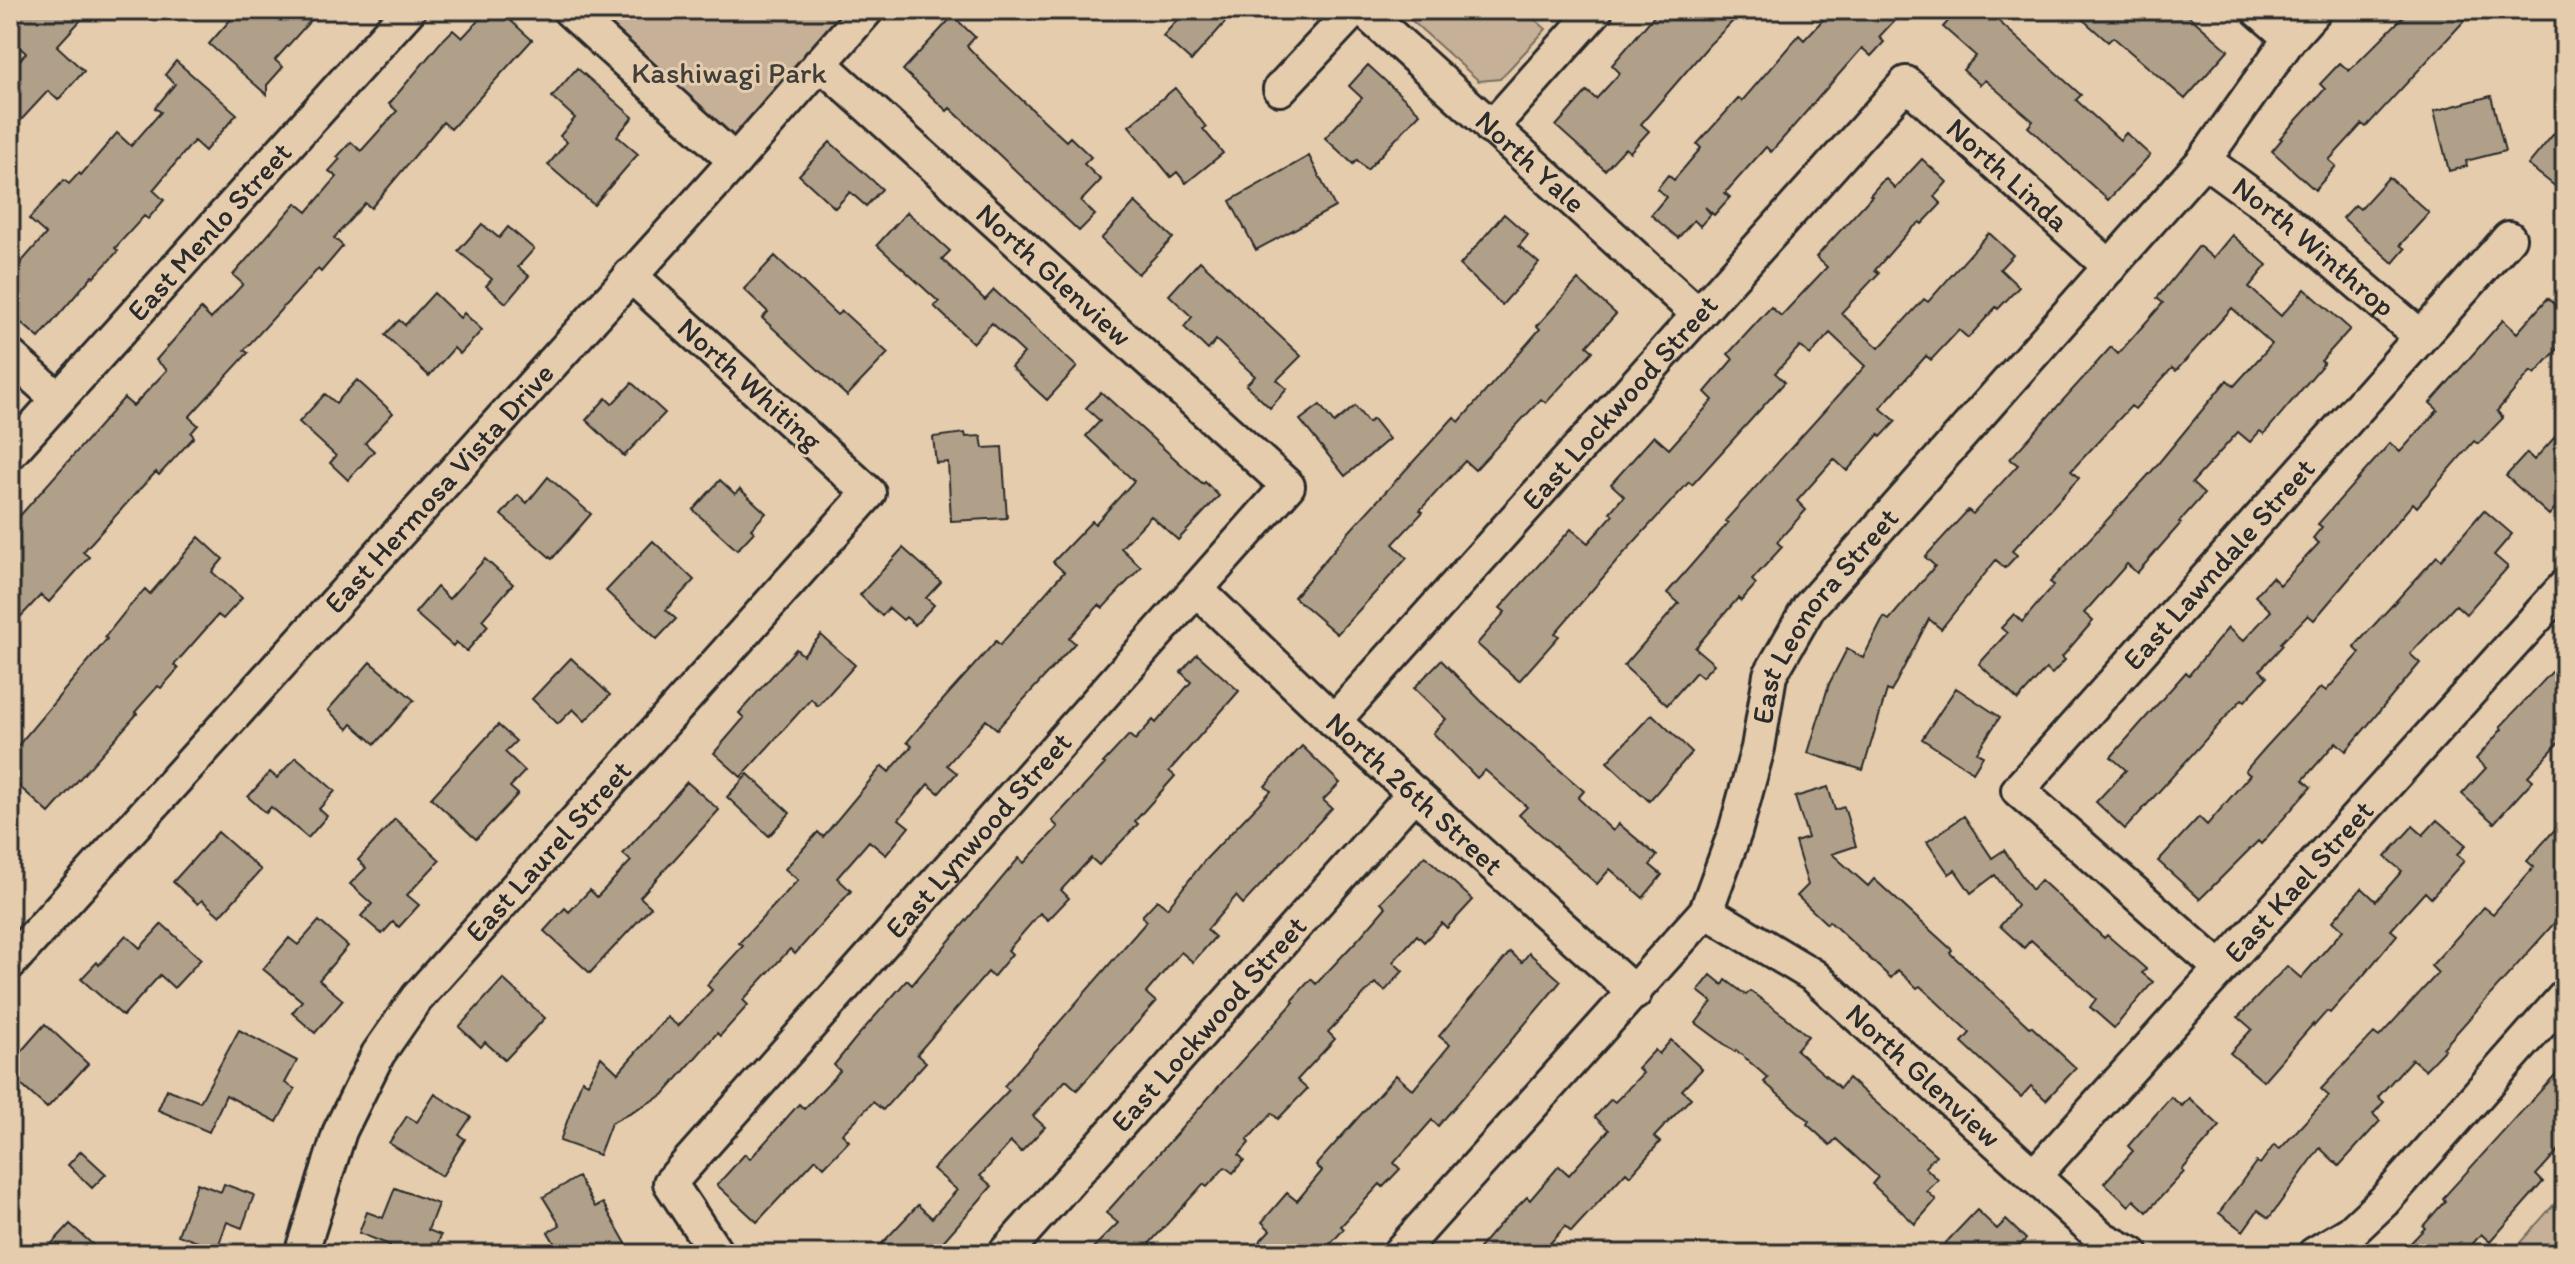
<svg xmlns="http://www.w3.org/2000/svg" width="2575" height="1264" viewBox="0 0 2575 1264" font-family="Itim,sans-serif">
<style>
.green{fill:#c6b198;stroke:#786e62;stroke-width:2}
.building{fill:#b0a089;stroke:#2b2b2b;stroke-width:2}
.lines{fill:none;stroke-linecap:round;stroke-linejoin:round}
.minor-casing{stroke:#2b2b2b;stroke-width:38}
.minor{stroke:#e4ccad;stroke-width:32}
.labels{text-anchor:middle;stroke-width:6;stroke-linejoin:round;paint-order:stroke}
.park-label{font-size:30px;fill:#423f3b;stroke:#e4ccad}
.street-label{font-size:30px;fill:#2b2b2b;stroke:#e4ccad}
</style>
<rect width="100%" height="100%" fill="#e4ccad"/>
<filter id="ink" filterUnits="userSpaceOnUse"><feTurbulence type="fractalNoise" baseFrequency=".0125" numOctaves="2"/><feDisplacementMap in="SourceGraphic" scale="16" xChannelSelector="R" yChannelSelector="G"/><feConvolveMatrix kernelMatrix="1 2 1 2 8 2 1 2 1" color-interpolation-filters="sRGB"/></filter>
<g filter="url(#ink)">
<path class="green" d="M570,10H867L735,161Z
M1400,10H1524L1546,29L1500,79L1479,81Z
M2565,1192V1254H2510Z"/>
<path class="building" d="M21,10H90L57,46L84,71L58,100L48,91L10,132V71L26,53L10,39V22Z
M239,10H320L275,60L283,67L267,85V95L209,44Z
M488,10H499L532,40L451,129L443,122L371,208L365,203L334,238L343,246L321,272L318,269L244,350L248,353L189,417L198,425L191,433L194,437L159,475L156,472L136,493L83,552L89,557L49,602L41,595L10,628V527L124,398L133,406L167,370L156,360L201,309L211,319L243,284L233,275L296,203L307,212L337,177L329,171L340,159L337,157L351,142L361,151L397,111L389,104L440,43L453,30L462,38Z
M1186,10H1236L1191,61L1163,36Z
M1659,10H1744L1709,45L1641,124L1649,131L1630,152L1625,148L1605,170L1556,126L1587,91L1596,99L1620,73L1612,65Z
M1832,10H1904L1879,37L1884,42L1871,56L1862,48L1771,152L1766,147L1725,193L1730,197L1714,215L1705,207L1711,214L1700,226L1694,220L1678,238L1651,215L1666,197L1657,189L1668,175L1674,180L1701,148L1697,144L1739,98L1742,101L1799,35L1804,40Z
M1958,10H1986L2081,95L2076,100L2120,140L2126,133L2150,155L2108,200L2028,127L2033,121L1985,80L1980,85L1963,70L1976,56L1943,27Z
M2072,10H2182L2228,50L2185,99L2113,37L2108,42Z
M2410,10H2455L2465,20L2366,127L2362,124L2329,160L2336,166L2315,190L2272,151L2282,139L2280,138L2325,89L2320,84L2340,63L2349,71Z
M953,16L975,37L967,46L988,68L1066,141L1070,137L1091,157L1084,164L1101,180L1081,201L1095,215L1079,231L950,108L947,111L903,70Z
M176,61L237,114L205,151L194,141L153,190L164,200L148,219L144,216L115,248L118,251L94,277L92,276L39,338L10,313V275L46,234L29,219L64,180L69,184L79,173L81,175L117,133L131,146L161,112L155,108L175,84L165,75Z
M1368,65L1420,113L1367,170L1357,160L1353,164L1325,138L1362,98L1349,86Z
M577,68L633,117L617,136L638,154L594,205L548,165L567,142L560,136L575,118L552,97Z
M1175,88L1206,127L1203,129L1223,153L1186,183L1177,172L1171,177L1129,126Z
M2491,96L2505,151L2466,161L2467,166L2449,171L2434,111Z
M2565,120V194L2528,165Z
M830,142L882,189L866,206L850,192L835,208L799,175Z
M1309,156L1335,207L1256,250L1230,201Z
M1922,159L1947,182L1934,197L1941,204L1922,224L1920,222L1909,231L1875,270L1879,273L1841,313L1879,348L1924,299L1928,302L1989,233L2013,255L2000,269L2019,287L1998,309L1996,307L1968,338L1959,330L1931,360L1926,356L1880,408L1896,421L1881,437L1879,434L1847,471L1834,459L1797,501L1806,510L1777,542L1782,547L1752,580L1756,584L1741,601L1738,598L1695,648L1714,664L1702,677L1696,672L1667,705L1624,666L1679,603L1667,593L1728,523L1725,521L1865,366L1830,333L1810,355L1800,346L1775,373L1785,382L1692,485L1689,482L1624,553L1555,633L1559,636L1519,681L1477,644L1505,612L1500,608L1571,529L1588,543L1613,515L1610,512L1624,496L1611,484L1654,436L1669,449L1713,400L1705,392L1733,359L1728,354L1771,307L1781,316L1827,267L1816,257L1872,196L1870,195L1885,178L1895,188Z
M2389,177L2429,213L2400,245L2405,249L2393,263L2343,218L2355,205L2360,209Z
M1135,202L1173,238L1138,274L1101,239Z
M907,212L950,251L942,259L985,300L994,290L1077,367L1047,400L1011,367L1024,353L992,323L973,343L934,306L939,302L877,245Z
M1504,214L1528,235L1519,246L1539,263L1502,305L1460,265Z
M482,224L499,238L508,227L534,249L518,267L529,276L506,303L486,286L492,279L458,251Z
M2232,235L2267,265L2249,287L2281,316L2305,289L2350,329L2321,361L2324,363L2264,434L2260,431L2250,442L2238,432L2192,483L2204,494L2179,522L2181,523L2137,573L2127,564L2084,613L2093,621L2062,657L2065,660L2052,674L2046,669L2018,700L1979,664L2007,633L2001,628L2014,614L2022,622L2054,585L2050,582L2152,471L2227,380L2234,386L2272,344L2232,308L2176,371L2172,368L2135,409L2131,406L2071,471L2079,478L2012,551L2017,555L2005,568L1996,560L1941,629L1929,619L1891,692L1887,690L1863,770L1808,753L1829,684L1847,649L1863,658L1884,617L1889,620L1935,566L1925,557L1968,510L1973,514L2018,465L2010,459L2111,347L2118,354L2163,303L2157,298L2199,246L2213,258Z
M775,256L837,315L842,311L888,353L847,396L762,318L768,312L744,289Z
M1200,261L1301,356L1277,380L1287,389L1270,408L1246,385L1255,376L1216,340L1208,350L1184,327L1192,317L1169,295Z
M1578,280L1616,314L1587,346L1593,351L1546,403L1541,399L1475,470L1465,461L1420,510L1423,512L1393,544L1407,558L1337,634L1294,597L1348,533L1454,417L1459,422L1540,329L1537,326Z
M434,293L460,318L464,313L482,330L460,354L454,348L429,376L385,335L399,320L405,325Z
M2548,298L2565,313V341L2535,374L2531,371L2497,411L2503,418L2478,444L2474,441L2417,507L2413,503L2314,620L2308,615L2281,643L2283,645L2260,670L2267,677L2245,701L2242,699L2125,829L2096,802L2126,770L2111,757L2186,672L2189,675L2228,628L2243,641L2271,611L2255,596L2272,577L2280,585L2319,543L2313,538L2322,527L2318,524L2390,443L2400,452L2438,410L2430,403L2503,320L2517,333Z
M357,380L393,413L365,443L374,451L348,480L330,463L336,456L299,422L325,394L336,403Z
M632,383L665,413L624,456L586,420L606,398L612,404Z
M1101,392L1203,484L1205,482L1219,496L1178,540L1151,516L1121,548L1141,567L1103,608L1099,605L1069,638L1075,643L997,729L986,720L947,765L957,773L939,793L928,784L899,819L909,827L886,855L869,841L837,878L851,891L795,954L790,949L743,1000L748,1005L720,1036L717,1033L663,1095L611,1123L599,1155L560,1141L582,1080L588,1083L601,1057L618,1073L667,1017L678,1026L712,990L707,985L743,946L739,943L798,880L785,869L818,832L823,837L882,766L889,772L912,746L907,742L933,711L996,641L1000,645L1064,572L1053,562L1092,521L1095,524L1134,481L1086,436L1100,421L1086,408Z
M1320,405L1334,423L1355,406L1368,423L1373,419L1389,439L1345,476L1300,420Z
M2565,426V497L2549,515L2506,476L2527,453L2534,460Z
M965,433L966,437L981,436L983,448L1002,447L1007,518L951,521L948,462L936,463L933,437Z
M548,477L591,514L552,559L501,515L518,495L527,503Z
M720,480L735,494L740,489L766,513L751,529L754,532L737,550L693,510Z
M2484,510L2512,534L2494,555L2508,567L2466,614L2456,605L2410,654L2420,663L2346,751L2336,742L2303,780L2311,787L2261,844L2258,841L2200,899L2158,861L2199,817L2207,825L2250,775L2245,771L2266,747L2321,687L2326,691L2360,653L2354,647L2437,556L2441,560Z
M199,537L223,559L212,572L242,598L223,619L218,615L174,665L178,669L161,688L158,686L135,712L137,714L49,813L10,778V755L107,639L105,637L129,607L145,589L150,594Z
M653,541L694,580L666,610L676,619L657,639L606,591Z
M903,548L941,582L926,598L934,605L915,625L906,617L903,620L889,608L882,616L860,595Z
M485,559L513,584L482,620L488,626L467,651L456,642L453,646L415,613L437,587L449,599Z
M821,635L855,665L818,706L811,699L741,777L714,753L744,718L739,713L796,649L803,655Z
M1197,654L1239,691L1169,771L1175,776L1135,821L1138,824L1099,865L1091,858L1061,890L1069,898L1048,920L1040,913L1008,950L1012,954L993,977L988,972L917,1054L926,1062L883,1110L873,1102L842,1134L849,1141L824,1167L816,1159L757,1222L717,1185L745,1154L750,1159L799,1104L804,1109L840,1071L834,1065L855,1039L907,980L912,985L1019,858L1024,863L1058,827L1052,821L1105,764L1103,763L1129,735L1135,740L1153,720L1156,723L1191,682L1181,672Z
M571,658L610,695L585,721L573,709L558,724L532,699Z
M2565,658V736L2528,776L2533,780L2494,823L2462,794L2486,768L2476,759L2502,729L2500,727Z
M1441,660L1487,707L1584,791L1578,798L1613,831L1619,824L1657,856L1650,865L1662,875L1643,898L1610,869L1597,884L1519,815L1527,807L1485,770L1477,778L1433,733L1446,719L1414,688Z
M370,662L414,700L375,744L352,724L348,729L328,710Z
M1956,688L2000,717L1977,752L1983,756L1973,772L1922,739Z
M1652,714L1692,752L1649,801L1607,762Z
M498,725L516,741L505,752L525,771L510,787L518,794L476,839L431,798Z
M1302,746L1340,783L1323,800L1332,808L1243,904L1236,896L1207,930L1215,937L1193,962L1181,952L1146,993L1156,1002L1077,1090L1066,1080L1033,1116L1045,1127L1021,1152L1011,1142L980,1176L992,1186L932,1254H872L918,1205L932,1218L957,1190L933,1169L1009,1090L1004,1086L1147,921L1142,916L1157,900L1167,908L1205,860L1271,791L1265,786Z
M296,757L335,791L319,809L327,816L308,838L271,807L266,813L248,797L270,772L277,778Z
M748,774L790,813L769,836L727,797Z
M687,782L719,810L640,897L651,907L590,973L544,931L565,908L569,912L590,890L597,897L631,861L623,854Z
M1828,787L1835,810L1844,807L1856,846L1832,854L1868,886L1874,879L1952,950L1950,953L2029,1027L2031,1026L2076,1068L2046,1100L2031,1086L2021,1097L1962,1042L1970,1033L1920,986L1917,988L1898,970L1891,978L1829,921L1827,924L1797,896L1808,885L1795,842L1808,838L1795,797Z
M1964,816L1992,858L2004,850L2032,890L2041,880L2104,938L2107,935L2146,969L2142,973L2153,982L2114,1028L2090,1007L2096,999L2031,940L2024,948L2000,926L2017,906L1995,875L1971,893L1955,870L1949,874L1927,842Z
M2565,818V911L2443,1048L2445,1049L2425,1070L2412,1059L2378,1097L2384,1102L2373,1114L2380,1121L2339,1166L2320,1148L2269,1218L2258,1210L2243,1231L2219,1213L2256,1162L2260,1164L2274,1145L2280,1149L2329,1096L2321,1089L2374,1033L2379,1037L2438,973L2431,966L2484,907L2493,914L2534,867L2527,861Z
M395,819L440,860L407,895L419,905L399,927L393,922L382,934L361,916L372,904L350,884L366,868L358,860Z
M2437,820L2466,845L2457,855L2464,861L2431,898L2425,892L2391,930L2397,935L2362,977L2330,1013L2327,1011L2314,1026L2313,1024L2263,1081L2230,1053L2252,1029L2238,1017L2287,966L2301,978L2343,930L2333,921L2362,888L2376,901L2402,871L2385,857L2413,826L2423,835Z
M218,832L261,870L220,916L202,900L198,904L173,882Z
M1425,856L1473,900L1447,928L1442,923L1424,942L1417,935L1393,962L1403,971L1385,991L1375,983L1328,1032L1335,1039L1297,1080L1307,1089L1278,1119L1272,1113L1247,1140L1249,1143L1239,1155L1244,1160L1233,1173L1225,1167L1207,1187L1203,1184L1140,1254H1087L1118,1223L1106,1213L1294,1002L1292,1000L1311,979L1316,984L1360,937L1386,907L1381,902Z
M319,921L348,946L319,980L343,1000L315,1033L292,1013L302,1001L263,969L289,938L298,945Z
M162,924L201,959L174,988L160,975L123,1016L81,979L97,962L99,965L126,935L140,948Z
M1510,952L1522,962L1529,953L1561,981L1466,1094L1438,1126L1432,1120L1394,1163L1400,1169L1383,1187L1380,1184L1341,1226L1344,1229L1321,1254H1248L1270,1230L1262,1222L1287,1193L1297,1201L1322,1171L1316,1165L1396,1075L1413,1090L1450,1045L1439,1036Z
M1711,975L1723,985L1726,980L1746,995L1750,991L1787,1018L1808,1036L1796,1050L1840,1088L1848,1078L1936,1155L1925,1167L1938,1180L1927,1191L1936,1200L1915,1224L1872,1184L1878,1177L1836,1139L1830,1145L1807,1124L1809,1121L1764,1082L1768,1078L1736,1050L1735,1052L1696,1023L1712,1002L1698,991Z
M503,979L545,1018L505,1060L485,1042L481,1047L459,1027Z
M45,1024L88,1064L47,1108L10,1075V1064Z
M239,1030L297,1061L285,1083L295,1089L277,1122L226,1095L209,1132L158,1110L167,1089L200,1102Z
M1671,1040L1702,1069L1682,1090L1691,1098L1654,1137L1660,1142L1630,1176L1626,1172L1571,1232L1565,1226L1541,1254H1474L1499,1225L1527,1197L1530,1200L1559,1166L1569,1175L1609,1130L1595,1117L1611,1099L1615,1102L1643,1073L1638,1068L1655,1050L1659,1054Z
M2565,1064V1143L2536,1175L2543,1182L2490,1242L2481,1234L2464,1254H2400L2425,1228L2423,1226L2445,1201L2443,1198Z
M435,1094L471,1117L459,1135L465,1139L442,1176L389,1143L407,1116L417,1122Z
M2171,1097L2182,1106L2189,1098L2220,1126L2182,1170L2184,1172L2147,1212L2134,1200L2129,1206L2104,1183L2133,1151L2128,1146Z
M81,1151L106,1174L92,1188L68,1165Z
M578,1177L595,1207L603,1203L632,1254H561L548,1232L560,1225L543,1197Z
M197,1183L221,1192L224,1184L254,1195L242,1228L227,1222L217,1249L178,1235Z
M395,1188L438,1204L428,1230L441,1235L434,1254H386L390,1245L359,1233L367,1212L383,1218Z
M1977,1210L1997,1229L2006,1220L2026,1239L2012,1254H1935Z
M70,1224L103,1254H42Z"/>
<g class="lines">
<defs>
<g id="minor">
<path d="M569,10L735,161"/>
<path id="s1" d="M1363,10L1698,314"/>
<path d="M2258,10L2290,38"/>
<path d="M1280,89L1354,10"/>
<path d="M1491,128L1596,10"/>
<path id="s2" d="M2204,160L2275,212L2420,336"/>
<path d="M10,356L58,399"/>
<path id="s3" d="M10,453L409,10"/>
<path id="s4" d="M1197,590L1334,721L1635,993"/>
<path id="s5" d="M1334,721L1906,83L2110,267"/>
<path id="s6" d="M1706,911L1814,976L2102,1238L2132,1254"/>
<path id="s7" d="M10,963L735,161L867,10"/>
<path id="s8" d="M2219,967L2018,790L2509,238"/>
<path id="s9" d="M2034,1176L2565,586"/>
<path id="s10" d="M301,1254L340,1131L378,1054L417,998L869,493L630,275"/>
<path id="s11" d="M717,1254L670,1183L1288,486L820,63"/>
<path id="s12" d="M1004,1254L1414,793"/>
<path id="s13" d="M1398,1254L1706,911L1735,832L1758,748L1770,675L1809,607L2204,160L2290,38L2315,10"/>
<path d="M2314,1254L2351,1232L2384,1201L2565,996"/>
</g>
</defs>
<use href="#minor" class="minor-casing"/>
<use href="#minor" class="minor"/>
</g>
</g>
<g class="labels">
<g class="park-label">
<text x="729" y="83">Kashiwagi Park</text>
</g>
<g class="street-label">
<text dy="10" stroke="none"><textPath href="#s1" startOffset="226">North Yale</textPath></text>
<text dy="10" stroke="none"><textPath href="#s5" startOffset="994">North Linda</textPath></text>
<text dy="10" stroke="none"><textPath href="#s3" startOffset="298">East Menlo Street</textPath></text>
<text dy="10" stroke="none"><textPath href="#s2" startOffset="140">North Winthrop</textPath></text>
<text transform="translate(1054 275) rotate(42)" y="10">North Glenview</text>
<text transform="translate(750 384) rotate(42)" y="10">North Whiting</text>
<text dy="10" stroke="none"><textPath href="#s5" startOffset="428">East Lockwood Street</textPath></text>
<text dy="10" stroke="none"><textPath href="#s7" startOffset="640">East Hermosa Vista Drive</textPath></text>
<text dy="10" stroke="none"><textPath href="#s8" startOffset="570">East Lawndale Street</textPath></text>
<text dy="10" stroke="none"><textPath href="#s13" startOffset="784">East Leonora Street</textPath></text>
<text dy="10" stroke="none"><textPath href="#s4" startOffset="298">North 26th Street</textPath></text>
<text dy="10" stroke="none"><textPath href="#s11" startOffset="550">East Lynwood Street</textPath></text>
<text dy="10" stroke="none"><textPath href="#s10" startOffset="480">East Laurel Street</textPath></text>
<text dy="10" stroke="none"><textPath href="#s9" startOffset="396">East Kael Street</textPath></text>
<text dy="10" stroke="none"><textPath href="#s12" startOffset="308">East Lockwood Street</textPath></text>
<text dy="10" stroke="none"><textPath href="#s6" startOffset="274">North Glenview</textPath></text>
</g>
</g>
<rect width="2575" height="1264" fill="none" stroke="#e4ccad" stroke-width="40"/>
<rect x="20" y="20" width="2535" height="1224" fill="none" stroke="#2b2b2b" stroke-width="3" filter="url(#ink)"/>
</svg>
